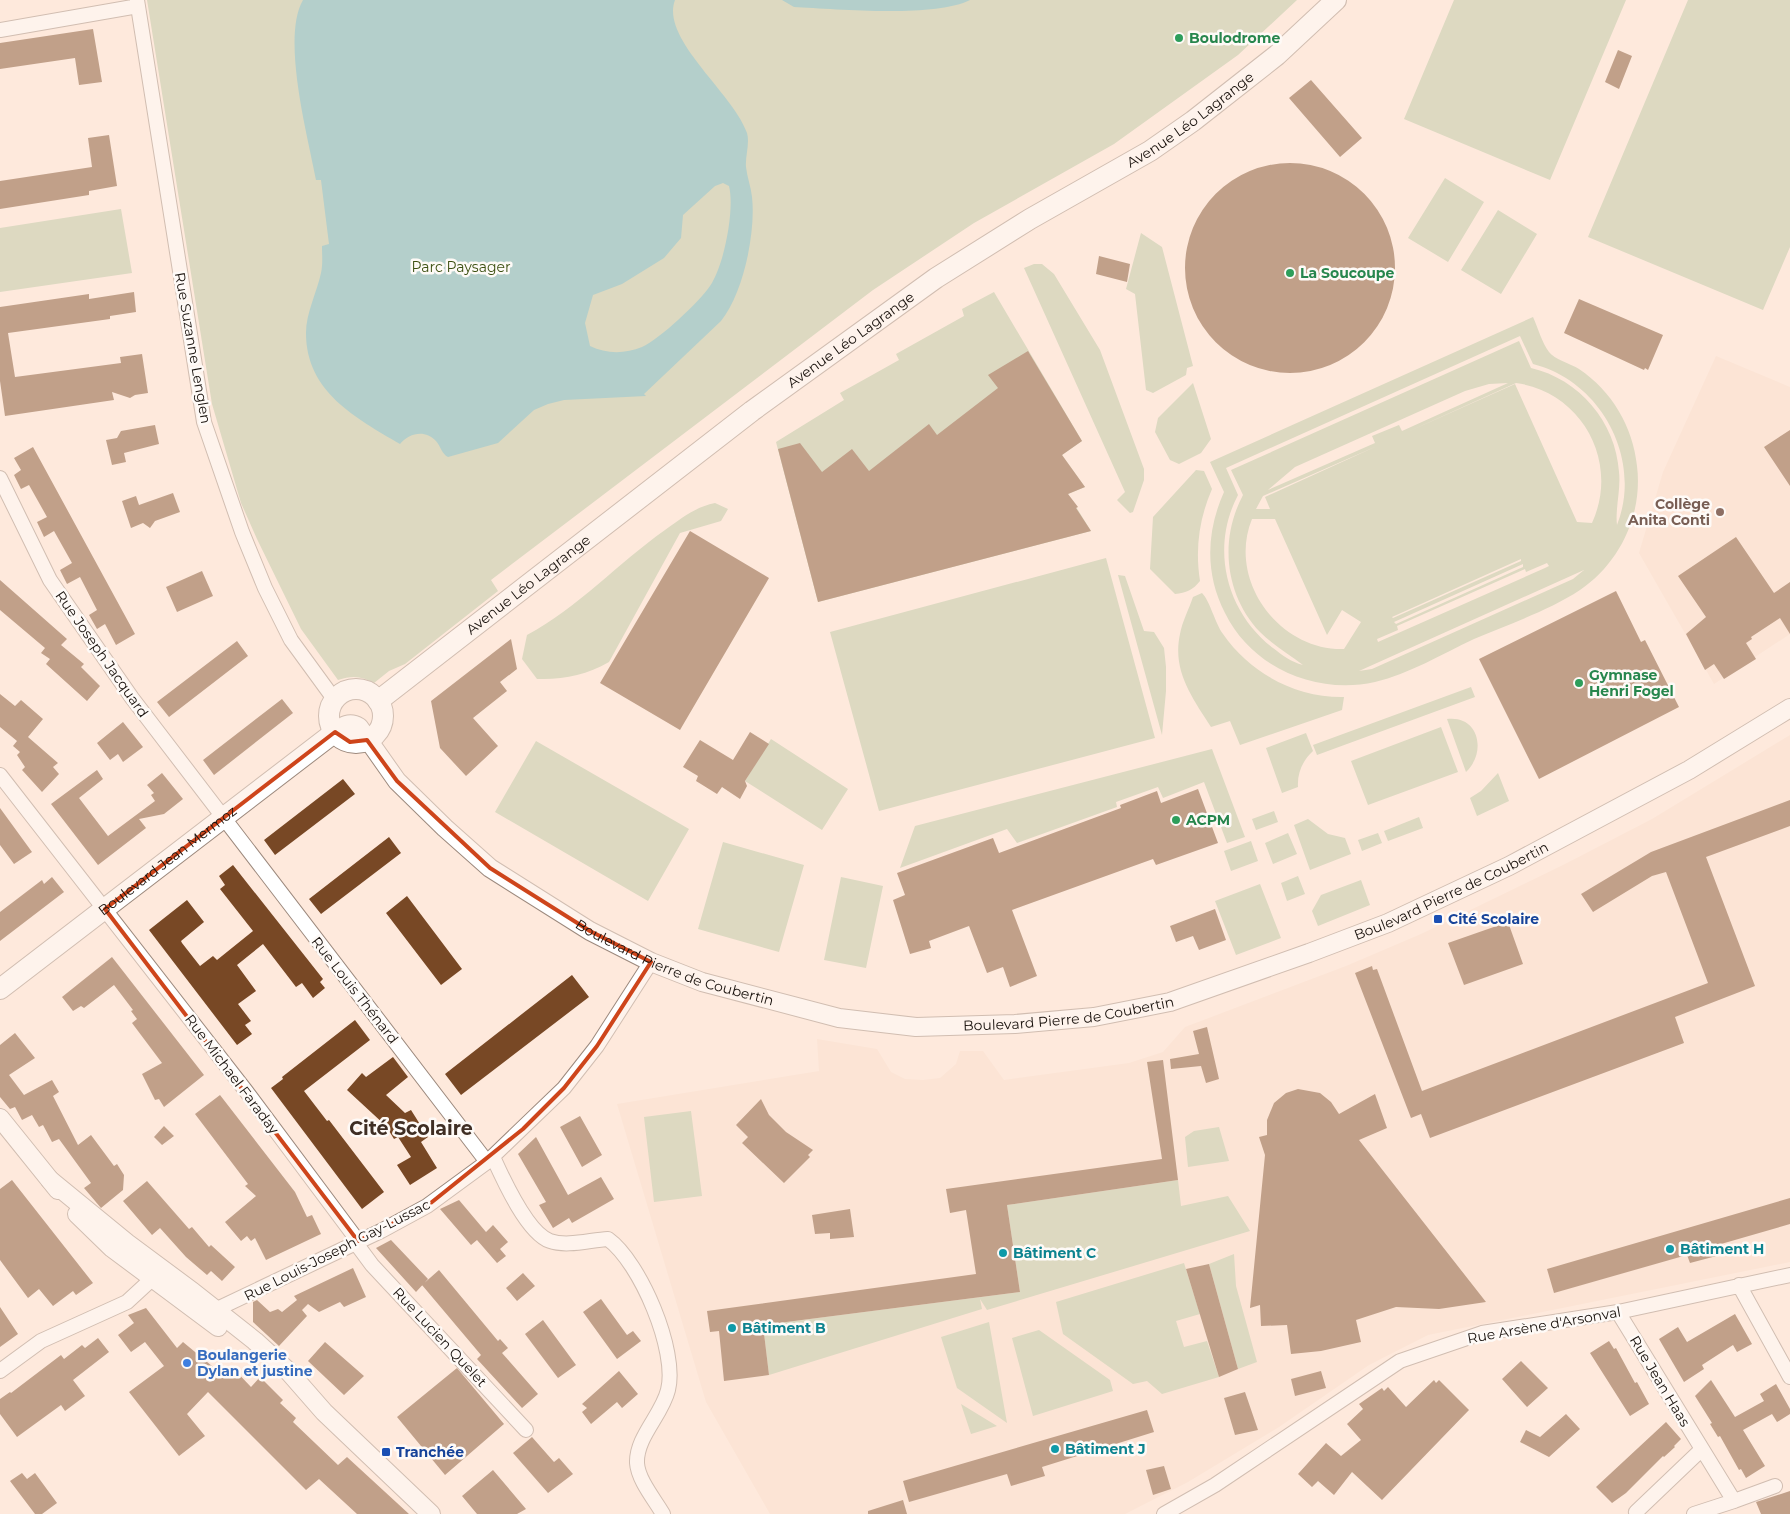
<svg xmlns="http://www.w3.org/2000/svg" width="1790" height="1514" viewBox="0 0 1790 1514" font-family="Montserrat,sans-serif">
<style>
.built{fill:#fadecc}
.green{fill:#b5c5a0;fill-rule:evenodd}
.water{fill:#5bafb5;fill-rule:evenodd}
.building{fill:#784825}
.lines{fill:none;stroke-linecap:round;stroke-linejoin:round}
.minor-casing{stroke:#9c897d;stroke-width:16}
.tertiary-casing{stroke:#9c897d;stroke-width:20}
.secondary-casing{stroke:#9c897d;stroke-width:22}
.minor{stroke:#fff;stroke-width:14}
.tertiary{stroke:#fff;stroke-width:18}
.secondary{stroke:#fff;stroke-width:20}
.marked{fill:none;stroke:#ce451b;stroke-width:4;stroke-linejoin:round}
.leisure-dot{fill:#2e9e5b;stroke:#fefaf7;stroke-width:2}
.education-dot{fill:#8d6e63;stroke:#fefaf7;stroke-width:2}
.transit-dot{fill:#1a4fb4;stroke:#fefaf7;stroke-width:2}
.culture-dot{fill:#0f9aa8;stroke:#fefaf7;stroke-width:2}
.shop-dot{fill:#3f7fe0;stroke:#fefaf7;stroke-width:2}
.labels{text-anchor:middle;stroke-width:5;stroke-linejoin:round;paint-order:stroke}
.leisure-label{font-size:14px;font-weight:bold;fill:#27864d;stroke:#fefaf7;text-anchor:start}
.street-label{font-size:14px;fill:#19120d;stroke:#fefaf7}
.park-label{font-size:14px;fill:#3c5011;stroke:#fefaf7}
.education-label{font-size:14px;font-weight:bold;fill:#785e54;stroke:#fefaf7;text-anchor:end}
.transit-label{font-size:14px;font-weight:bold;fill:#164399;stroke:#fefaf7;text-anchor:start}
.culture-label{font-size:14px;font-weight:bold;fill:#0d838f;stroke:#fefaf7;text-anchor:start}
.shop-label{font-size:14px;font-weight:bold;fill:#366cbe;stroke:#fefaf7;text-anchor:start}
.district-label{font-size:19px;font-weight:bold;fill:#3f2e24;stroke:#fefaf7}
</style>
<rect width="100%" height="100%" fill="#fee9dc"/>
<path class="built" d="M1716,356L1790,387V634L1714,684L1639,553L1663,472Z
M1790,735V1262L1428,1335L1369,1365L1279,1427L1188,1482L1125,1514H770L706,1402L617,1104L819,1071L817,1039L877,1049L891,1072L905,1079L923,1080L940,1078L956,1064L960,1051H983L1004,1080L1129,1063L1163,1052L1185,1027L1346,966L1421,934L1565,864L1652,819Z"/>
<path class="green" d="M147,0H1297L1238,55L1114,144L974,223L873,290L491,580L498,591L405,664L389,671L374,683C362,676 352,675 338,680L301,629L257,539L241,503L212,404Z
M1454,0H1626L1550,180L1404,119Z
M1688,0H1790V247L1763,310L1588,237Z
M1445,178L1484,202L1448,262L1408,238Z
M121,209L132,273L0,292V228Z
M1498,210L1537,234L1501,294L1461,270Z
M1141,233L1162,247L1193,366L1187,368L1186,375L1153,393L1146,390L1135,294L1126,289Z
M1034,264H1042L1054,274L1100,350L1144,469V480L1133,512L1130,513L1117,500L1125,492L1024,268Z
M994,292L1082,441L1062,455L1085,487L1068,494L1091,531L818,602L776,442L844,400L840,393L899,360L896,354L964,316L962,309Z
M1533,317C1538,328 1542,343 1549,352C1554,359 1571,364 1579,369C1612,391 1633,427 1637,466C1643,514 1620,563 1580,590C1548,611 1509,624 1474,639C1442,654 1409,674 1375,682C1316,695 1252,668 1225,613C1205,574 1206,532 1224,492L1210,462ZM1520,336L1533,364C1601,381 1643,459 1617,525C1615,509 1621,489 1619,472C1616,422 1579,379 1531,368L1519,341L1231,470L1243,495C1219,540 1225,595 1260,632C1273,645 1289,654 1303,665C1291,662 1282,655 1273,648C1226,612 1210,548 1238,495L1226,468ZM1508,383L1402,431L1399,425L1372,436L1375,443L1268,490L1295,467L1465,391L1489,384ZM1516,383C1582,392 1620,462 1592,523L1577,522L1515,384L1403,434ZM1377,446L1265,497L1270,509H1256L1263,496ZM1252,519H1275L1327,635L1342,610L1361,622L1344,649C1279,651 1227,580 1252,519ZM1521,559V561L1393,618L1392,617ZM1547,563L1549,566L1545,568L1378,642L1377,639L1398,630L1397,626L1525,569L1526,572ZM1523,564V567L1396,624L1394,622ZM1584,570L1573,579L1372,669L1359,671Z
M1193,383L1211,439L1201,453L1179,464L1170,460L1155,432L1158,418Z
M1196,470L1204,471L1212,489C1199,519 1195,549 1200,581C1193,590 1186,593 1175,594L1150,569L1153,517Z
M715,503L728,509L721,521L680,533L609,662C586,675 563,680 537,679L522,659L527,635C578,608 618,563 665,530C682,518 695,507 715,503Z
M1106,558L1155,738L879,811L830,632Z
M1118,575L1125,576L1144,631L1154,632L1164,648L1166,667V691L1162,735Z
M1202,593C1210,601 1215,623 1223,634C1250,673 1296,698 1344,697L1342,710L1240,745L1230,721L1211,727C1192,697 1172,671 1180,634C1182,622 1189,609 1193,597Z
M1471,687L1475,697L1317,755L1313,745Z
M1447,719C1479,715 1487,752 1466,772Z
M1441,727L1458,772L1368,805L1351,761Z
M1306,733L1313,751C1303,760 1297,773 1298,787L1282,793L1266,748Z
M771,739L848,789L822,830L745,781Z
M536,741L689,829L648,901L495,812Z
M1212,749L1245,837L1227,843L1204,782L1163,798L1158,787L1116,802L1117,807L1017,843L1007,829L900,868L915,826Z
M1498,773L1509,801L1477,816L1470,798L1481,791Z
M1274,811L1278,822L1256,830L1252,819Z
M1419,817L1423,828L1388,841L1384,831Z
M1308,819L1328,834L1345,838L1351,854L1310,870L1294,825Z
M1288,833L1297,854L1273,864L1265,843Z
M1378,833L1382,843L1362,851L1358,840Z
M1251,841L1258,861L1231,871L1224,851Z
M723,842L804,865L779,952L698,929Z
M1298,876L1305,894L1287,901L1281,883Z
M841,877L883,886L866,968L824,960Z
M1361,880L1370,905L1318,926L1312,911L1321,895Z
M1260,884L1281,938L1236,955L1215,901Z
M691,1111L702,1196L654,1202L644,1117Z
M1219,1127L1229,1161L1188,1167L1185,1137L1194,1131Z
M1178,1180L1181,1206L1228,1196L1250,1231L987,1310L980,1299L982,1309L769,1375L763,1325L1020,1292L1007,1205Z
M1234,1254L1236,1286L1257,1362L1238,1369L1209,1264Z
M1184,1263L1200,1314L1176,1321L1184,1347L1207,1341L1219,1377L1162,1394L1147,1381L1133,1384L1063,1334L1056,1302Z
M989,1322L1007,1423L957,1388L941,1337Z
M1039,1330L1110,1380L1113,1391L1033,1416L1012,1338Z
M961,1404L997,1426L971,1434Z"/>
<path class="water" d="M303,0H675C660,39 734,94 747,133C750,143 745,157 746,167C747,177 751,187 752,197C756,233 743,294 721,321L644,394L646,396L564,400L548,404L534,410L498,443L448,457C442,454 441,447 436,441C425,429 409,433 400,444C356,418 306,392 306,333C306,313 317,292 321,273C323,264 322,255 322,246L329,244L321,180H316C308,137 281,38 303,0ZM723,183L729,186C735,209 724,266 710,286C699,302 660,339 642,347C625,354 606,354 590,346L585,323L593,295L622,284L664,258L681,238L683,215L715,186Z
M782,0H970C935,18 836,9 794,7Z"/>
<path class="building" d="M93,29L102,82L79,85L75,58L0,69V43Z
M1618,50L1632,56L1619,89L1605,82Z
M1311,80L1362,138L1340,157L1289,98Z
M109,135L117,186L89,191V195L0,209V181L92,167L88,138Z
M1185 268a105 105 0 1 1 210 0a105 105 0 1 1-210 0Z
M1099,256L1130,264L1127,282L1096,274Z
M134,292L136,312L110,316V319L8,333L15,377L121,363L120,357L142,354L148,393L135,395L130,398L112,392L114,400L5,416L0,381V307L89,294V299Z
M1579,299L1663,335L1648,370L1645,368L1644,370L1564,333Z
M1028,351L1082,441L1062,455L1085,487L1068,494L1078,507L1076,508L1091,531L818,602L778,449L800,443L822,472L852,449L869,471L929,424L937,435L998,388L988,375Z
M155,425L159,444L124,453L126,462L112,465L106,440L117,438L121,431Z
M1790,430V486L1764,447Z
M33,447L135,634L116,645L105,624L97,629L89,615L97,610L80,577L67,584L60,570L72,563L54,531L44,537L37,522L47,517L29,485L21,489L14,475L21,470L14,458Z
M173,493L180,512L155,521L150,528L143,523L131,528L122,501L136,496L139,505Z
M690,531L769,578L680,730L600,683Z
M1736,537L1774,593L1790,582V634L1780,618L1751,637L1752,639L1746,643L1756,659L1724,679L1714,664L1705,670L1686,634L1706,617L1678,576Z
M202,571L213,596L177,612L166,587Z
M0,580L67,639L61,645L84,664L81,667L100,686L87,701L46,664L50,659L41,653L45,648L0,610Z
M1616,591L1641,642L1645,640L1679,707L1539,779L1479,659Z
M511,639L517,669L500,682L507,691L473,718L498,746L466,776L440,748L431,701Z
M237,641L248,656L169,717L157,702Z
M0,694L15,706L21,700L43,719L28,737L58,763L53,767L59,774L42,792L22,770L25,767L17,755L20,752L13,746L17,741L0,727Z
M282,699L293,713L214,775L203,760Z
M123,722L143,747L123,762L118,754L110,760L97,743Z
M750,732L769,744L745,781L747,786L740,799L722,787L717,794L696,781L698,776L683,767L700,740L733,760Z
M97,770L103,779L79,798L108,836L155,801L151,795L154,793L147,785L162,773L183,799L164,814L139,819L146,828L98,865L51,804Z
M343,779L355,794L275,855L264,840Z
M1198,789L1218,843L1156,865L1153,859L1012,910L1037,976L1010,987L1003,967L987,973L969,926L929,941L931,948L910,954L893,900L905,895L897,873L993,838L999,853L1121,808L1120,805L1157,791L1161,803Z
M1790,800V826L1706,857L1755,986L1675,1017L1684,1043L1430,1138L1421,1114L1411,1118L1355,973L1372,966L1373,970L1377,969L1422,1091L1708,983L1666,872L1652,876L1593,912L1581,894L1651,852Z
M0,808L32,852L14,864L0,845Z
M389,837L401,853L321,914L309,899Z
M233,865L323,979L320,982L325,988L313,998L302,983L296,987L263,944L237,965L256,991L238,1004L251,1021L245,1025L252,1034L237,1045L149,930L187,900L204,922L181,941L182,943L200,966L213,956L217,960L253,931L220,889L225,885L219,876Z
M52,877L64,892L0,941V912L42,880L44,884Z
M407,896L462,969L441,985L386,913Z
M1215,909L1226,940L1199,950L1193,936L1176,942L1170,926Z
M1508,922L1523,964L1464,985L1448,943Z
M112,957L204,1075L164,1107L159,1099L155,1100L142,1074L162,1063L132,1023L137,1019L131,1011L133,1010L114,985L84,1008L81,1006L73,1011L62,997Z
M572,975L589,997L461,1095L445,1074Z
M355,1020L370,1040L304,1091L327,1121L329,1120L384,1192L362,1209L271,1088L283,1079L282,1077Z
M1207,1027L1219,1079L1206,1083L1201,1066L1171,1069L1170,1059L1199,1054L1193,1031Z
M15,1033L35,1058L9,1075L24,1095L52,1080L59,1092L53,1096L78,1145L91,1135L114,1166L117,1164L124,1175L123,1190L101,1208L84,1188L91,1183L59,1139L52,1142L43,1125L39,1127L32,1115L22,1120L15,1107L10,1109L0,1097V1045Z
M393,1057L408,1077L386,1095L405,1113L411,1110L428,1137L421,1142L437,1168L410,1185L397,1165L411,1157L398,1137L394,1139L386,1126L347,1090L362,1073L366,1077Z
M1163,1060L1178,1180L1007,1205L1020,1292L763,1325L769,1375L724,1381L719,1331L710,1332L707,1311L976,1274L966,1210L950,1213L946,1189L1162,1159L1147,1062Z
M1298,1089L1320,1093L1331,1102L1339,1114L1375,1094L1387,1128L1359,1140L1486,1302L1439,1309L1396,1307L1356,1320L1361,1342L1321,1351L1291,1354L1287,1325L1261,1326L1260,1305L1250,1308L1265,1155L1259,1137L1267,1135V1120L1274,1103L1286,1093Z
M220,1095L295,1192L307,1217L312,1215L321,1234L266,1260L255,1238L251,1241L247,1236L241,1241L225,1222L256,1196L245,1186L248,1184L195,1114Z
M761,1099L769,1115L786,1132L813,1150L808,1155L810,1157L784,1183L742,1143L748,1137L736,1125Z
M580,1116L602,1155L582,1167L560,1127Z
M164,1126L174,1136L162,1145L154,1137Z
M536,1137L568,1195L601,1177L614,1199L572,1223L569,1218L553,1228L539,1205L546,1202L518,1154Z
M12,1180L93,1283L76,1295L73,1291L53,1306L39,1289L28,1298L0,1260V1189Z
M147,1181L189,1229L192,1227L209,1247L211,1245L235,1267L222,1281L211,1271L207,1275L186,1257L160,1228L152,1235L123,1201Z
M1790,1198V1224L1721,1244L1724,1254L1690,1263L1687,1255L1554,1293L1547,1269Z
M459,1200L486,1232L493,1225L508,1242L500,1249L506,1256L497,1263L477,1240L471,1245L440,1209Z
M850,1209L854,1237L830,1239V1233L815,1234L812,1215Z
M391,1240L428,1279L416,1292L376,1248Z
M1209,1264L1238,1369L1219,1377L1186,1269Z
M353,1268L366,1297L344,1307L340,1302L319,1312L308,1304L302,1310L307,1316L279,1346L253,1322V1302L257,1300L270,1312L278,1309L282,1312L297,1300L294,1296Z
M439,1270L498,1341L500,1339L508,1348L502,1353L538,1394L522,1408L477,1359L481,1355L422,1285Z
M523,1273L535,1286L517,1301L506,1288Z
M601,1299L627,1335L633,1331L641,1341L617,1359L583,1312Z
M0,1307L18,1334L0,1347Z
M146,1308L177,1348L183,1342L224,1376L232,1367L251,1387L260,1377L283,1400L280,1403L296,1418L293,1422L338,1465L347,1457L409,1514H357L319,1479L306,1490L208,1392L187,1414L205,1436L179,1456L129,1392L164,1366L145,1342L131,1352L118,1335L134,1323L128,1315Z
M1735,1314L1752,1344L1737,1352L1733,1345L1702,1365L1704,1369L1684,1382L1659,1339L1678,1327L1687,1342Z
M543,1320L576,1365L558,1378L525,1334Z
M98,1338L109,1352L73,1380L85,1396L65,1411L61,1405L17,1437L0,1414V1399L10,1392L11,1393L61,1355L64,1359L82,1345L85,1348Z
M1609,1341L1614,1349L1616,1348L1635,1383L1637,1382L1649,1404L1630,1416L1590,1353Z
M325,1342L364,1376L344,1395L308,1361Z
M1521,1361L1548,1388L1527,1407L1502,1379Z
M457,1368L504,1424L445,1475L397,1417Z
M619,1371L638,1394L622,1408L617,1402L591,1424L582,1412L587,1408L582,1404Z
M1321,1371L1326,1388L1295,1396L1291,1379Z
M1434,1380L1436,1383L1439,1380L1469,1410L1382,1500L1352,1472L1334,1495L1318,1481L1312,1487L1298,1474L1326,1443L1341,1456L1361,1440L1347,1424L1363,1409L1359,1404L1382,1388L1384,1391L1388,1387L1406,1407Z
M1711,1380L1735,1417L1764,1401L1760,1394L1776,1384L1790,1409V1414L1777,1422L1772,1414L1743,1430L1765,1466L1746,1478L1741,1469L1739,1470L1720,1436L1718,1437L1710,1424L1712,1423L1695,1396Z
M1245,1392L1258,1430L1235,1435L1224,1398Z
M1147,1410L1154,1432L1042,1467L1045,1476L1011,1486L1007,1474L909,1502L903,1481Z
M1566,1414L1580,1429L1549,1457L1520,1442L1526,1430L1540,1437Z
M1666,1422L1681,1439L1674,1446L1675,1447L1664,1457L1663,1456L1626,1493L1612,1503L1596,1487Z
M532,1437L554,1462L559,1458L573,1474L548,1493L513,1453Z
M1164,1466L1171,1489L1153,1495L1146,1470Z
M493,1470L526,1509L517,1514H477L462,1496Z
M22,1473L27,1479L35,1473L57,1503L42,1514H35L10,1481Z
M1790,1491V1514H1761L1756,1502Z
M903,1500L907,1514H868V1511Z"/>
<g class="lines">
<defs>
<path id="minor" d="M137,0L204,422L242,532L265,588L291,640L334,699
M0,30L138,6
M0,478L50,580L132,698L487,1162
M0,775L246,1091L358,1241
M493,1157C503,1179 527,1233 550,1241C567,1247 590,1240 608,1239C640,1262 678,1351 668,1390C662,1415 636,1437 637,1463C638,1480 655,1500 663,1514
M355,1242L372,1265L526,1430
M1739,1285L1790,1377
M215,1310L381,1231L427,1206L487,1162L564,1088L597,1046L651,962
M1618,1312L1734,1501L1694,1514
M0,1371L41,1341L127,1302L153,1278
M1734,1501L1775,1486
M1164,1514L1215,1485L1400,1361L1482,1333L1618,1312L1790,1275
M1637,1514L1636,1512L1701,1450"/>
<g id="tertiary">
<path id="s1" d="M335,732C343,726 349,721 359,727L397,781L445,828L490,868L590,931L651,962L702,982L839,1018L916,1027L1015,1024L1094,1017L1170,1002L1309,953L1388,923L1509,866L1689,770L1790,708"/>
<path d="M0,1118L58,1190"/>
<path d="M50,1180L127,1243L193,1292L255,1341L289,1372L324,1412L431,1514"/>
<path d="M77,1214L112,1248L218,1327"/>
</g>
<g id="secondary">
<circle cx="356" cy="716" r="27"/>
<path id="s2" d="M378,701L752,411L936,278L1030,219L1150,151L1193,121L1277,55L1336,0"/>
<path id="s3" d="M0,989L335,732"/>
</g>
</defs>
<use href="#minor" class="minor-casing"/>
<use href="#tertiary" class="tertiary-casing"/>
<use href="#secondary" class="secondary-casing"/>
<use href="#minor" class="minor"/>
<use href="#tertiary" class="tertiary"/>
<use href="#secondary" class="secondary"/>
</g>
<path d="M0 0H1790V1514H0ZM335,732L350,742L367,740L397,781L490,868L590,931L651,962L597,1046L564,1088L523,1129L427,1206L358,1241L105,909Z" fill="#fee9dc" fill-opacity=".55" fill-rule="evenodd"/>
<path class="marked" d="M335,732L350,742L367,740L397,781L490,868L590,931L651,962L597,1046L564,1088L523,1129L427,1206L358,1241L105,909Z"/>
<g class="leisure-dot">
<circle cx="1179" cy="38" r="5"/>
<circle cx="1290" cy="273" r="5"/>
<circle cx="1579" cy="683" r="5"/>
<circle cx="1176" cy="820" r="5"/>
</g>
<circle class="education-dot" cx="1720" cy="512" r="5"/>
<g class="transit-dot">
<rect x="1433" y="914" width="10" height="10" rx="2.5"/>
<rect x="381" y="1447" width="10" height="10" rx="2.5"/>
</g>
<g class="culture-dot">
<circle cx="1670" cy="1249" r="5"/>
<circle cx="1003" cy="1253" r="5"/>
<circle cx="732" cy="1328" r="5"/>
<circle cx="1055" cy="1449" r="5"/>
</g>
<circle class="shop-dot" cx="187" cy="1363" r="5"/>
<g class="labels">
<g class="leisure-label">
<text x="1189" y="43">Boulodrome</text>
<text x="1300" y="278">La Soucoupe</text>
<text x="1589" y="680">Gymnase<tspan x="1589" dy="16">Henri Fogel</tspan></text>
<text x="1186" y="825">ACPM</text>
</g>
<g class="street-label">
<text dy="5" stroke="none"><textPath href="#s2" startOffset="1000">Avenue Léo Lagrange</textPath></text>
<text dy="5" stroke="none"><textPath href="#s2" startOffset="595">Avenue Léo Lagrange</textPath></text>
<text transform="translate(193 348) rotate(80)" y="5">Rue Suzanne Lenglen</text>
<text dy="5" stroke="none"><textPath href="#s2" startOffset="190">Avenue Léo Lagrange</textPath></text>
<text transform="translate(102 654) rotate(55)" y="5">Rue Joseph Jacquard</text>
<text dy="5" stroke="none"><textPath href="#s3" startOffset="211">Boulevard Jean Mermoz</textPath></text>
<text dy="5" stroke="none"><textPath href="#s1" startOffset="1239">Boulevard Pierre de Coubertin</textPath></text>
<text dy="5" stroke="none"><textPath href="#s1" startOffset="429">Boulevard Pierre de Coubertin</textPath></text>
<text transform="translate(355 990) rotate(52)" y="5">Rue Louis Thénard</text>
<text dy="5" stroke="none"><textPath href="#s1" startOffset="834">Boulevard Pierre de Coubertin</textPath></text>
<text transform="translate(232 1074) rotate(53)" y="5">Rue Michael Faraday</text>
<text transform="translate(337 1250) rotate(-27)" y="5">Rue Louis-Joseph Gay-Lussac</text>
<text transform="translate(1544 1325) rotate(-10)" y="5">Rue Arsène d'Arsonval</text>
<text transform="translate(440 1337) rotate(47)" y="5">Rue Lucien Quelet</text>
<text transform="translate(1660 1381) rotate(59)" y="5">Rue Jean Haas</text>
</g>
<g class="park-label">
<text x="461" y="272">Parc Paysager</text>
</g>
<g class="education-label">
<text x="1710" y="509">Collège<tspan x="1710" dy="16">Anita Conti</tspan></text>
</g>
<g class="transit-label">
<text x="1448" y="924">Cité Scolaire</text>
<text x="396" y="1457">Tranchée</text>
</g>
<g class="culture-label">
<text x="1680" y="1254">Bâtiment H</text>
<text x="1013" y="1258">Bâtiment C</text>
<text x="742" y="1333">Bâtiment B</text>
<text x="1065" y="1454">Bâtiment J</text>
</g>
<g class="shop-label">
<text x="197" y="1360">Boulangerie<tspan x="197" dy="16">Dylan et justine</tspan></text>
</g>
<g class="district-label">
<text x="411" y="1135">Cité Scolaire</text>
</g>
</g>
</svg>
